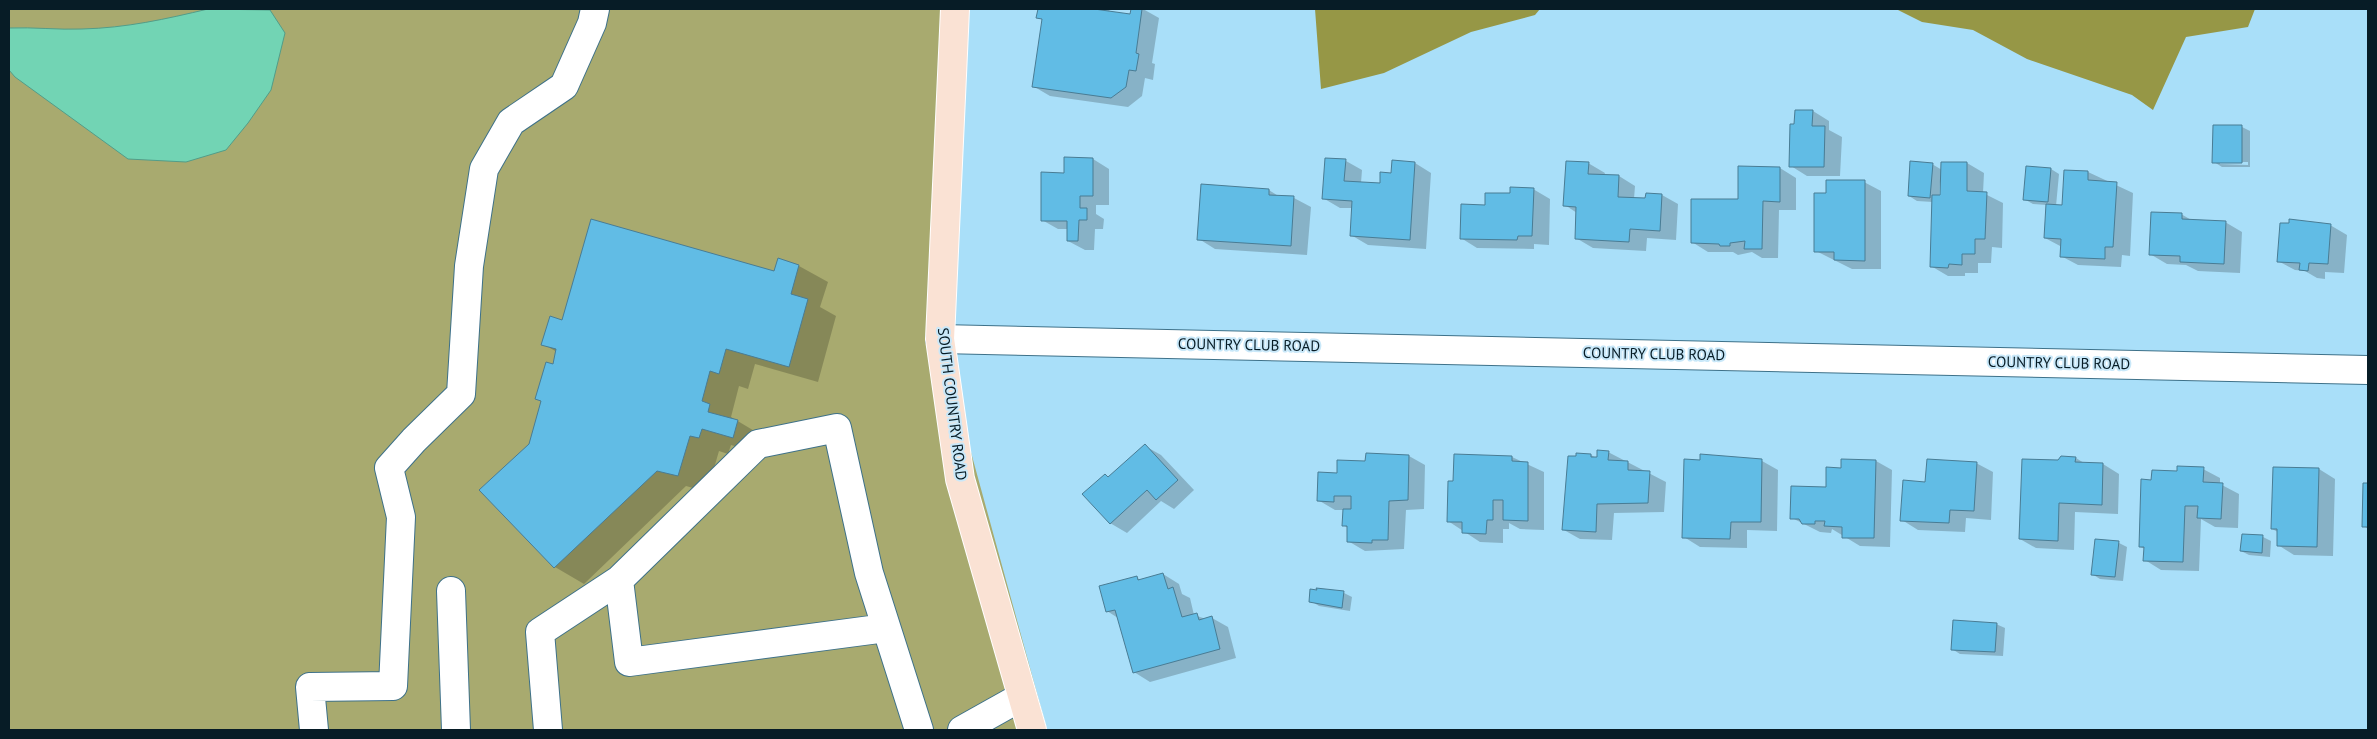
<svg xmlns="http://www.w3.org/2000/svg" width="2377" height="739" viewBox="0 0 2377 739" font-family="'PT Sans',sans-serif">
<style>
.green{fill:#a8aa6f}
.forest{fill:#969746}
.water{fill:#72d4b4;stroke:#529d89}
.shadow{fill:#0003;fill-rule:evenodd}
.building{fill:#61bce5;stroke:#497c94}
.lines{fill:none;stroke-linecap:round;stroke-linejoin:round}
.minor-casing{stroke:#3e7189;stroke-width:30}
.major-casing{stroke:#fff;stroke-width:30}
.minor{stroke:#fff;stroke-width:28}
.major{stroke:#fae2d4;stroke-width:28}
.labels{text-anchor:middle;stroke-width:4;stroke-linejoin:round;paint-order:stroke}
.street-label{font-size:15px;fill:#071c26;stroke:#c9e8f9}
</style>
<rect width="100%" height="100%" fill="#a9dff9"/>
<path class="green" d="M9,9H955L940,339L1047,730H9Z"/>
<path class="forest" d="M1315,9H1540L1535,15L1471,32L1384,73L1321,89Z
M1896,9H2255L2248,27L2186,37L2153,110L2132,95L2027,59L1973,30L1922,22Z"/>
<path class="water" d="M208,9L270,10L285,33L271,90L248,123L226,150L186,162L128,159L15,77L9,70V28C34,27 58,30 82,29C126,28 166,19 208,9Z"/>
<path class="shadow" d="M1039,9H1110L1109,12L1131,16L1132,9H1143L1159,18L1152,63L1155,64L1153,80L1145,78L1142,96L1128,107L1050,96L1033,86L1043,20L1038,17Z
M1813,111L1829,121V130L1842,137L1840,176H1807L1791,166L1796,125Z
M2242,127L2250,131V167H2222L2214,162ZM2220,162H2248V165L2220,164Z
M1093,159L1109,169V205H1096V214L1104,219L1103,229H1095L1094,250H1085L1068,241V229H1058L1042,220L1066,174Z
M1346,161L1362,170L1361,183L1381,185L1392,174L1415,163L1431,173L1426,249L1368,245L1351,235L1353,208H1340L1323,198Z
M1588,163L1605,173L1604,176H1619L1635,186L1634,199L1647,200V194L1662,195L1678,204L1676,240L1647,238L1646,251L1593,248L1576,238L1577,213L1565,205Z
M1943,163H1967L1984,173L1983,193L2003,203L2002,248L1992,247L1991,263H1978V273H1965V276H1948L1931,266L1933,202L1917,201L1909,196L1932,164L1942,170ZM1940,182H1942L1941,196H1939Z
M2027,167L2051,169L2059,174L2056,206H2063L2065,171L2088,172L2133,193L2130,256L2122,255L2121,267L2078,265L2061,256L2062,247L2045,238L2047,205L2033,204L2024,199Z
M1780,168L1796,178V210H1779L1778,258H1762L1752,252L1738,255L1733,252H1708L1692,242Z
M1864,182L1881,191V269H1852L1816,251Z
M1533,189L1550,199L1549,245L1534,244V249L1477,248L1461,238L1511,195Z
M1269,190L1280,197L1294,198L1311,207L1307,255L1215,249L1199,239Z
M2181,214L2193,221L2225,222L2242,232L2240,273L2198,271L2186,265L2167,264L2150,254Z
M2330,225L2347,235L2344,273L2325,272V279L2317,278L2305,271L2295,270L2278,261Z
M779,260L799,266L828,282L820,307L836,316L818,382L755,364L748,389L739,386L731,417L766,438L762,454L731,445L728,454L719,451L707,492L686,486L584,584L555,567L481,490L530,444L542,402L537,399L553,365L557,352L543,344L563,321L775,272Z
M1145,446L1161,455L1194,490L1174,509L1161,501L1127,533L1110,523L1109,478Z
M1608,452L1666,482L1664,512L1614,513L1612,540L1580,539L1564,530L1591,455L1596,458Z
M1409,456L1425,465L1424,509L1406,510L1404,549L1365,551L1348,541V528L1343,525L1344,510H1335L1318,500L1338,474L1367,463Z
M1512,457L1544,472V530L1520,529L1509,523V529H1503V543L1480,542L1448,521L1455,483Z
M2076,458L2084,463L2103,464L2119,474L2118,514L2075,512L2074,550L2036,548L2020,539L2059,461Z
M1762,461L1778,470L1777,531L1747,530V548L1700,547L1684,537Z
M1876,461L1892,470L1890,547L1860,546L1832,529L1831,533L1820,532L1792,518L1827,488L1842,469Z
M1976,463L1993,472L1991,520L1966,518L1965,532L1918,530L1902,520L1927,483Z
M2274,468L2319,469L2335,479L2333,556L2294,555L2278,545V532L2272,529Z
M2203,469L2220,478V484L2239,494L2238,528L2215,527L2201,519L2199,571L2161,570L2145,560V549L2140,547L2152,481L2178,472Z
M2364,484H2368V529L2364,526Z
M2243,535L2263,537L2271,541L2270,557L2249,555L2241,551Z
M2096,540L2119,543L2127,547L2123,581L2100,579L2092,574Z
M1163,574L1179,584L1182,594L1190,598L1194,615L1206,619L1212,618L1228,627L1236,658L1150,682L1134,672L1118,618L1107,611L1137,578L1141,580Z
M1318,589L1344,593L1352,597L1350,611L1319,606L1311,601L1319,591Z
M1996,624L2005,628L2003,656L1960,654L1952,649Z"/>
<path class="building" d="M1038,9H1094L1130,14L1131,9H1142L1136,53L1139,54L1136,71L1129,70L1126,87L1111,98L1032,87L1042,19L1036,18Z
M1795,110H1813L1812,126H1825L1824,167H1789L1790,124H1794Z
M2213,125H2242V163H2212Z
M1064,157L1093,158V196H1080V208H1087V220H1079L1078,241H1067V221H1041V172L1064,173Z
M1325,158L1346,159L1344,181L1380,183V172L1391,173L1392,160L1415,162L1410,240L1350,236L1352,201L1322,199Z
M1566,161L1589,162L1588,174L1619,175L1618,197L1645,198L1646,193L1662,194L1660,231L1630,229L1629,242L1575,239L1576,207L1563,206Z
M1910,161L1933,163L1930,198L1908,196Z
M1941,162H1967V191L1987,192L1985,239H1975V254H1962V265L1949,264L1948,268L1930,267L1932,195H1940Z
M1738,166L1780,167V202L1763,201L1762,249H1744L1745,241L1730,243V246H1720L1719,244L1691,243V199H1738Z
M2026,166L2051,168L2048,202L2023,200Z
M2064,170L2088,171V180L2117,182L2113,247H2105V259L2060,257L2061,239L2044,238L2046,204L2062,205Z
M1826,180H1865V261L1834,260V252H1814V193H1826Z
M1201,184L1269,189V195L1294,196L1291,246L1197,240Z
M1510,187L1534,188L1532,236H1518L1517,240L1460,239L1461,204L1485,205V193H1510Z
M2151,212L2182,213V219L2226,221L2224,264L2180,262V256L2149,255Z
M591,219L774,271L778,258L799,265L791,294L808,299L789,367L726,349L719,374L710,371L702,401L710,404L708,412L738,420L733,438L702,429L699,438L690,436L678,476L657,471L554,568L479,490L529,444L541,401L535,399L546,362L553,364L556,349L541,345L550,316L562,320Z
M2289,219L2331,224L2328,264L2309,263L2308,271L2299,270L2300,263L2277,262L2280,223H2289Z
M1145,444L1178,480L1156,500L1147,490L1110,524L1082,494L1105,474L1108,477Z
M1597,450L1609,451L1608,460L1628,461V470L1650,471L1648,503L1597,504L1596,532L1562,530L1568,456H1576V453L1591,454V457H1597Z
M1366,453L1409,455L1408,500L1389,501L1388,540H1372V543L1347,542V526H1342L1343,509H1351V496H1334V502L1317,501L1318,472L1337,473V460L1365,461Z
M1454,454L1512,456V461L1528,462V521L1503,520V500H1493V520H1487L1486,534L1462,533V522H1447L1448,481H1453Z
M1700,454L1762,459L1761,522H1731L1730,539L1682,538L1684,459L1700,460Z
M2061,456L2076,457L2075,462L2103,463L2102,505L2059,503L2058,541L2019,539L2022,459L2058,460Z
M1841,459L1876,460L1874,538H1842V527L1824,526L1825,521H1815V524H1802L1799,519H1790L1791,486L1826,487V467L1841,468Z
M1927,459L1977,462L1974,511L1950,510L1949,523L1900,521L1903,480L1925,482Z
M2177,466L2204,467L2203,482L2223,483L2221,519L2197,518L2198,506H2185L2183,562L2143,561L2144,547H2139L2141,479L2151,480L2152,470L2177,471Z
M2273,467L2319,468L2317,547L2277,546V529H2271Z
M2363,483H2368V527H2362Z
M2242,534L2263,535L2262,553L2240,551Z
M2095,539L2119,541L2115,577L2091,575Z
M1163,573L1168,589L1173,587L1182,617L1197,613L1199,620L1212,616L1220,649L1133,673L1115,610L1106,612L1099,586L1137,576L1138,580Z
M1316,588L1344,591L1342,608L1309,602L1310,589L1317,590Z
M1953,620L1997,623L1995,652L1951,650Z"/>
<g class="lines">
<defs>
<path id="minor" d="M940,339L2368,370
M451,591L456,730
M886,628L629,662L619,580L758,444L837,428L869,573L919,730
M314,730L310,687L393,686L401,517L389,468L414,440L461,394L469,266L484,169L511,122L564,86L592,23L595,9
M548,730L540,632L619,580
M962,730L1021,697"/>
<path id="major" d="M955,9L940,339L960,479L1032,730"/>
</defs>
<use href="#minor" class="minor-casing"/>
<use href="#major" class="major-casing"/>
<use href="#minor" class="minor"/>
<use href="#major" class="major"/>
</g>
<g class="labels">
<g class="street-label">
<text transform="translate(1249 345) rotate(1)" y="5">COUNTRY CLUB ROAD</text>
<text transform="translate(1654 354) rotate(1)" y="5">COUNTRY CLUB ROAD</text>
<text transform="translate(2059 363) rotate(1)" y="5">COUNTRY CLUB ROAD</text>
<text transform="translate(952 404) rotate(83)" y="5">SOUTH COUNTRY ROAD</text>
</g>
</g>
<rect width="2377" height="739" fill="none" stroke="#071c26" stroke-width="20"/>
</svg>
